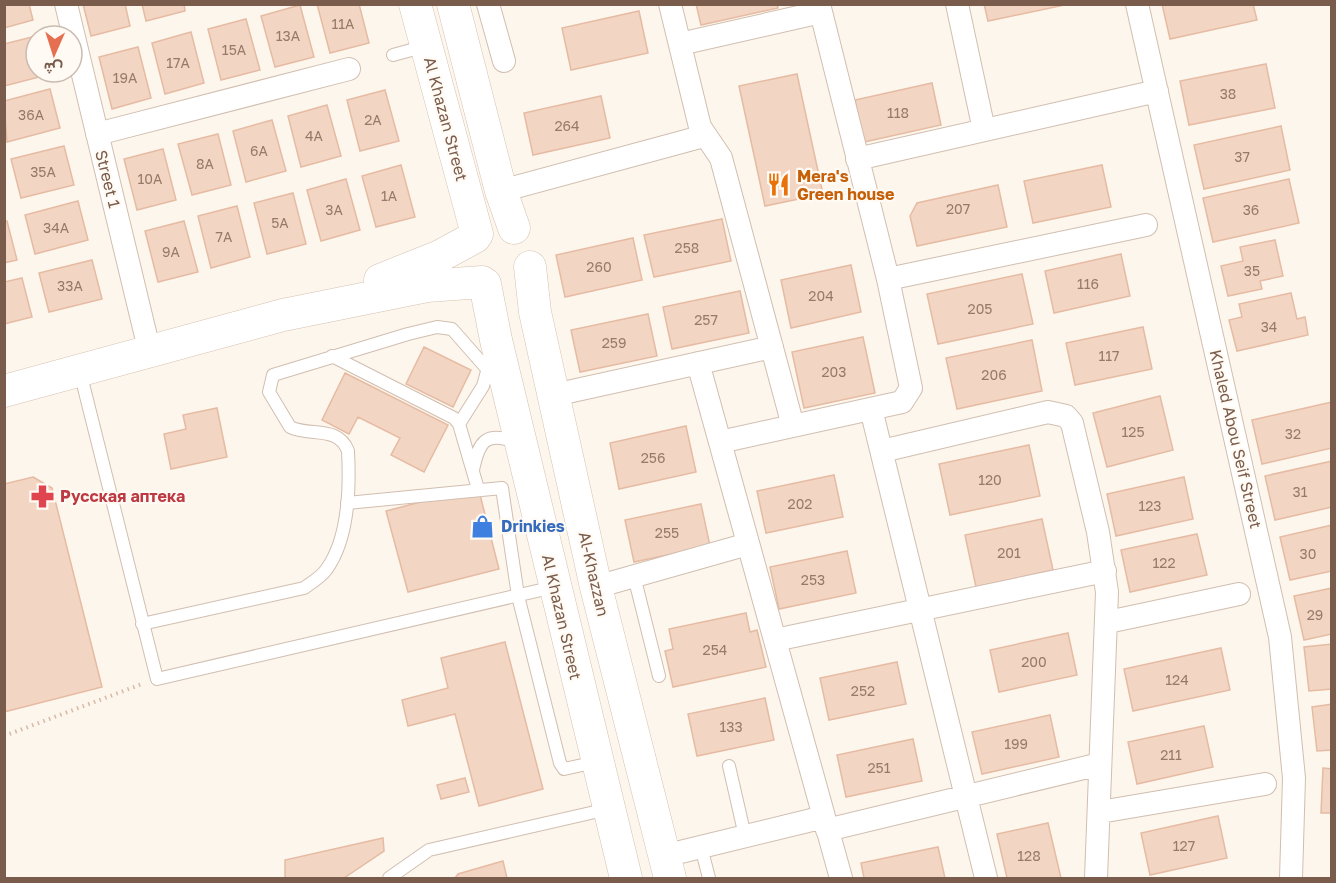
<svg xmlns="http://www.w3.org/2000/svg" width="1336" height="883" viewBox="0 0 1336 883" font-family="'Golos Text',Vazirmatn,sans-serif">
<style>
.building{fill:#f3d5c3;stroke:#e6bba3;stroke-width:1.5}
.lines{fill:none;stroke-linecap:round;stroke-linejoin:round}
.service-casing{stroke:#d1beb0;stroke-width:14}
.minor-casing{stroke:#d1beb0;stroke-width:24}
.secondary-casing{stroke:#d6c0b0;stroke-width:33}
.path{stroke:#d9b8a5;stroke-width:4;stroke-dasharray:1.5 4.5;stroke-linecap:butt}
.service{stroke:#fff;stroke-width:12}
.minor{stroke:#fff;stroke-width:22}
.secondary{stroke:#fff;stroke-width:32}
.labels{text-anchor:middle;stroke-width:4.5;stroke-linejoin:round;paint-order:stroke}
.number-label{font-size:14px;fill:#987a6a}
.street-label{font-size:16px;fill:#7a5c4d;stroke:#fffaf3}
.food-label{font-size:16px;font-weight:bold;fill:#c56008;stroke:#fffaf3;text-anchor:start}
.health-label{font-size:16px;font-weight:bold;fill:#be3a42;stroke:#fffaf3;text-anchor:start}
.shop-label{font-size:16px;font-weight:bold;fill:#366cbe;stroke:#fffaf3;text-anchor:start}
</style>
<rect width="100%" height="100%" fill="#fdf6ec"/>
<path class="building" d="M4,4H29L33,20L4,28Z
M83,4H125L130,26L91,36Z
M142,4H184L185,11L146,21Z
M317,4H359L369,43L330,53Z
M696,4H777L778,8L701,25Z
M984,4H1065V5L988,21Z
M1162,4H1253L1257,20L1170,39Z
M300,5L314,57L275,67L261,16Z
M639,11L648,53L571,70L562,28Z
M246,19L260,70L221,80L208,29Z
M191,32L204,83L165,94L152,43Z
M36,36V72H47V75L4,86V44Z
M138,47L151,98L112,109L99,57Z
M1266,64L1275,108L1189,125L1180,81Z
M797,74L823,194L765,206L739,86Z
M932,83L941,125L864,142L855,100Z
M50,89L60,128L7,142L4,101Z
M385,90L399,141L360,151L347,100Z
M601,96L610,138L533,155L524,113Z
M327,105L341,156L301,167L288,116Z
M272,120L286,171L246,182L233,131Z
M1281,126L1290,170L1204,189L1194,145Z
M218,134L231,185L192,195L178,144Z
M64,146L74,185L21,198L11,159Z
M163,149L176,200L137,210L124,159Z
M401,165L415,217L376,227L362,176Z
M1102,165L1111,207L1033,223L1024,181Z
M346,179L360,230L321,241L307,190Z
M1289,179L1299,223L1213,242L1203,198Z
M998,185L1007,227L917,246L910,216L917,203Z
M293,193L306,244L267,254L254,203Z
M78,201L88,240L35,254L25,215Z
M237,206L250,257L211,268L198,216Z
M722,219L731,261L654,277L644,235Z
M4,221H7L17,260L4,263Z
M184,221L198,272L158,282L145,231Z
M633,238L642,280L565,297L556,255Z
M1275,240L1283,276L1260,281L1262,289L1228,296L1221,266L1243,261L1240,247Z
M1121,254L1130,296L1054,313L1045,271Z
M92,260L102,299L49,312L39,273Z
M851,265L861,312L791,328L781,280Z
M1022,274L1033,324L938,344L927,294Z
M22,278L32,317L4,324V282Z
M740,291L749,333L672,349L663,307Z
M1291,293L1297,319L1305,317L1308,335L1237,351L1229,320L1242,317L1239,304Z
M648,314L657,356L580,372L571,330Z
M1143,327L1152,369L1075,385L1066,343Z
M863,337L875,393L804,408L792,352Z
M1032,340L1042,391L957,409L946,358Z
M424,347L471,370L453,407L406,384Z
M345,373L448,425L424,472L391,455L400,438L358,417L349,434L322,420Z
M1160,396L1173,450L1107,467L1093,413Z
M1332,402V448L1262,464L1252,420Z
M217,408L227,457L171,469L164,434L186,429L183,415Z
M686,426L696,472L619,489L610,443Z
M1029,445L1040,496L950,515L939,464Z
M1332,461V507L1275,520L1265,476Z
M834,475L843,517L766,533L757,491Z
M33,477L52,488L102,687L4,712V484Z
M1184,477L1193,519L1116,536L1107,494Z
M478,487L499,569L408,592L386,511Z
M701,504L710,546L634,562L625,520Z
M1042,519L1053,570L976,587L965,535Z
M1332,525V571L1290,580L1280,537Z
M1197,534L1207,575L1130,592L1121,550Z
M847,551L856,593L779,609L770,567Z
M1332,588V634L1304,640L1294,596Z
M746,613L750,632L757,630L766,667L673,687L665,651L673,649L669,629Z
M1068,633L1077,675L999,692L990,650Z
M505,642L543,789L479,806L455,714L408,726L402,700L448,688L441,658Z
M1332,644V689L1309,691L1304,647Z
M1221,648L1230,690L1133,711L1124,669Z
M897,662L906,704L829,720L820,678Z
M765,698L774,740L697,756L688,714Z
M1332,704V750L1317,751L1312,707Z
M1050,715L1059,757L982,774L972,732Z
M1204,726L1213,767L1137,784L1128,742Z
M913,739L922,781L846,797L837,755Z
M1323,768L1332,769V813H1321Z
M465,778L469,792L441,799L437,785Z
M1218,816L1227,858L1150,875L1141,833Z
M1048,823L1061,878H1007L997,834Z
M383,838L384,851L344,878H285V860Z
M938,847L945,878H864L861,863Z
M503,861L507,878H455L458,874Z"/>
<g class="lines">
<defs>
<path id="service" d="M393,55L426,46
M332,356L454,418L459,424L478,489
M80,372L157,679L554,587
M459,424L483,386L489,364
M473,470C479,441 486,430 518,443
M347,503L502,488L518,596L560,763L564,769L596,762
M634,576L659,676
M142,624L304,588C311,583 321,577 326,570C349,539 350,488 348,451C338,425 310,437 290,427L269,392L273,375L408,334L437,327L452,329L488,370
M729,766L745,836
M701,847L709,878
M389,878L429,850L608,809"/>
<path id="minor" d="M66,4L150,353
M488,4L504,61
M670,4L700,127L721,158L793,426
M957,4L984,130
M1137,4L1280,637L1294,778L1291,878
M680,44L821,12
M97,134L349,69
M857,159L1157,91
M501,191L704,136
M888,279L1146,225
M698,363L841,878
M554,395L772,347
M871,409L986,878
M720,442L902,402L911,388L888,279L819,4
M882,451L1048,412L1066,416L1072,423L1098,532L1107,592L1096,878
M596,587L748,544
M1108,622L1239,594
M775,640L1105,571
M1100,812L1265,784
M827,830L1100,764
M664,856L824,817"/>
<path id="secondary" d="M415,4L477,234
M453,4L501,191L514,228
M530,267L535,312L596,587L670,878
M380,280L440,256L475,237
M485,284L496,340L626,878
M4,391L283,315L427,286L482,282"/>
</defs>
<use href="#service" class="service-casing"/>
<use href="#minor" class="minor-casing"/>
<use href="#secondary" class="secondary-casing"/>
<path class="path" d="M4,736L142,684"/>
<use href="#service" class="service"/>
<use href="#minor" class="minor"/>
<use href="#secondary" class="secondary"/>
</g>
<defs>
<symbol id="restaurant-bare" viewBox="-9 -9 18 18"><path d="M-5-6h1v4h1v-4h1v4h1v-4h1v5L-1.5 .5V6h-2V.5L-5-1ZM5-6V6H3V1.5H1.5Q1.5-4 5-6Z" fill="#e8710a" stroke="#fffaf3" stroke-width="2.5" paint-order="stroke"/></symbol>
<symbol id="pharmacy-bare" viewBox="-9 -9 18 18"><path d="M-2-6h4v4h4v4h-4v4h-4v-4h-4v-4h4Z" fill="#e0444e" stroke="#fffaf3" stroke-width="2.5" paint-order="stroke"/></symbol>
<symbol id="shop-bare" viewBox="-9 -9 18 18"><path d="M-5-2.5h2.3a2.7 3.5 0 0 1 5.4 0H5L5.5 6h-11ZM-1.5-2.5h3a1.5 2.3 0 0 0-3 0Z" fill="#3f7fe0" stroke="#fffaf3" stroke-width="2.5" paint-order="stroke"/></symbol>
</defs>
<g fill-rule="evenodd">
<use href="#restaurant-bare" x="762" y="168" width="33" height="33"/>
<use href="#pharmacy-bare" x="26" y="480" width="33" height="33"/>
<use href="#shop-bare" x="466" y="510" width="33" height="33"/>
</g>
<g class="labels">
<g class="number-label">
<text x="343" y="29">11A</text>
<text x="288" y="41">13A</text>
<text x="234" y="55">15A</text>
<text x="178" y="68">17A</text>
<text x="125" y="83">19A</text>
<text x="1228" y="99">38</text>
<text x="898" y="118">118</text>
<text x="31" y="120">36A</text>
<text x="373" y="125">2A</text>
<text x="567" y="131">264</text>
<text x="314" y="141">4A</text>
<text x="259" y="156">6A</text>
<text x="1242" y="162">37</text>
<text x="205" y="169">8A</text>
<text x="43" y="177">35A</text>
<text x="150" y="184">10A</text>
<text x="389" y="201">1A</text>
<text x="958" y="214">207</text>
<text x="334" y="215">3A</text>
<text x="1251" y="215">36</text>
<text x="280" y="228">5A</text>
<text x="56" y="233">34A</text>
<text x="224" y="242">7A</text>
<text x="687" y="253">258</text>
<text x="171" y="257">9A</text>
<text x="599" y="272">260</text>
<text x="1252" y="276">35</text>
<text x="1088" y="289">116</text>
<text x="70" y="291">33A</text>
<text x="821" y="301">204</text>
<text x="980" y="314">205</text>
<text x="706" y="325">257</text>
<text x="1269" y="332">34</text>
<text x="614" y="348">259</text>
<text x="1109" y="361">117</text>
<text x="834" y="377">203</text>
<text x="994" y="380">206</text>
<text x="1133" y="437">125</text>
<text x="1293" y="439">32</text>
<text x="653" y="463">256</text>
<text x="990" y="485">120</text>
<text x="1300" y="497">31</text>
<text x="800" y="509">202</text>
<text x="1150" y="511">123</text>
<text x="667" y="538">255</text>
<text x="1009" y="558">201</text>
<text x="1308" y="559">30</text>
<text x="1164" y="568">122</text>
<text x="813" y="585">253</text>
<text x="1315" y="620">29</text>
<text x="715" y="655">254</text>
<text x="1034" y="667">200</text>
<text x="1177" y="685">124</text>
<text x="863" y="696">252</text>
<text x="731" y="732">133</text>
<text x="1016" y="749">199</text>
<text x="1171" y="760">211</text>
<text x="879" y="773">251</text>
<text x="1184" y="851">127</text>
<text x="1029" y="861">128</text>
</g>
<g class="street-label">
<text transform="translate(446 119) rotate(75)" y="6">Al Khazan Street</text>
<text transform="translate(108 179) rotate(76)" y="6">Street 1</text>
<text transform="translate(1236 439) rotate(77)" y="6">Khaled Abou Seif Street</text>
<text transform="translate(594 574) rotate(77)" y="6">Al-Khazzan</text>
<text transform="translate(562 617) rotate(77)" y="6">Al Khazan Street</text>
</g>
<g class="food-label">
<text x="797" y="182">Mera's<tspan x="797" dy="18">Green house</tspan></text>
</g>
<g class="health-label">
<text x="60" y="502">Русская аптека</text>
</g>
<g class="shop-label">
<text x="501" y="532">Drinkies</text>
</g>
</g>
<rect width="1336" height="883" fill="none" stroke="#7a5c4d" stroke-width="12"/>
<g transform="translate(54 54) rotate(183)"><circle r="28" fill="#fffaf3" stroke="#cabbb1" stroke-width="1.5"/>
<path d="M0-4.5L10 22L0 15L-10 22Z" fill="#e76f51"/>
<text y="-9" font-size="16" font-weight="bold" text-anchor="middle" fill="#7a5c4d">ش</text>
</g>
</svg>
